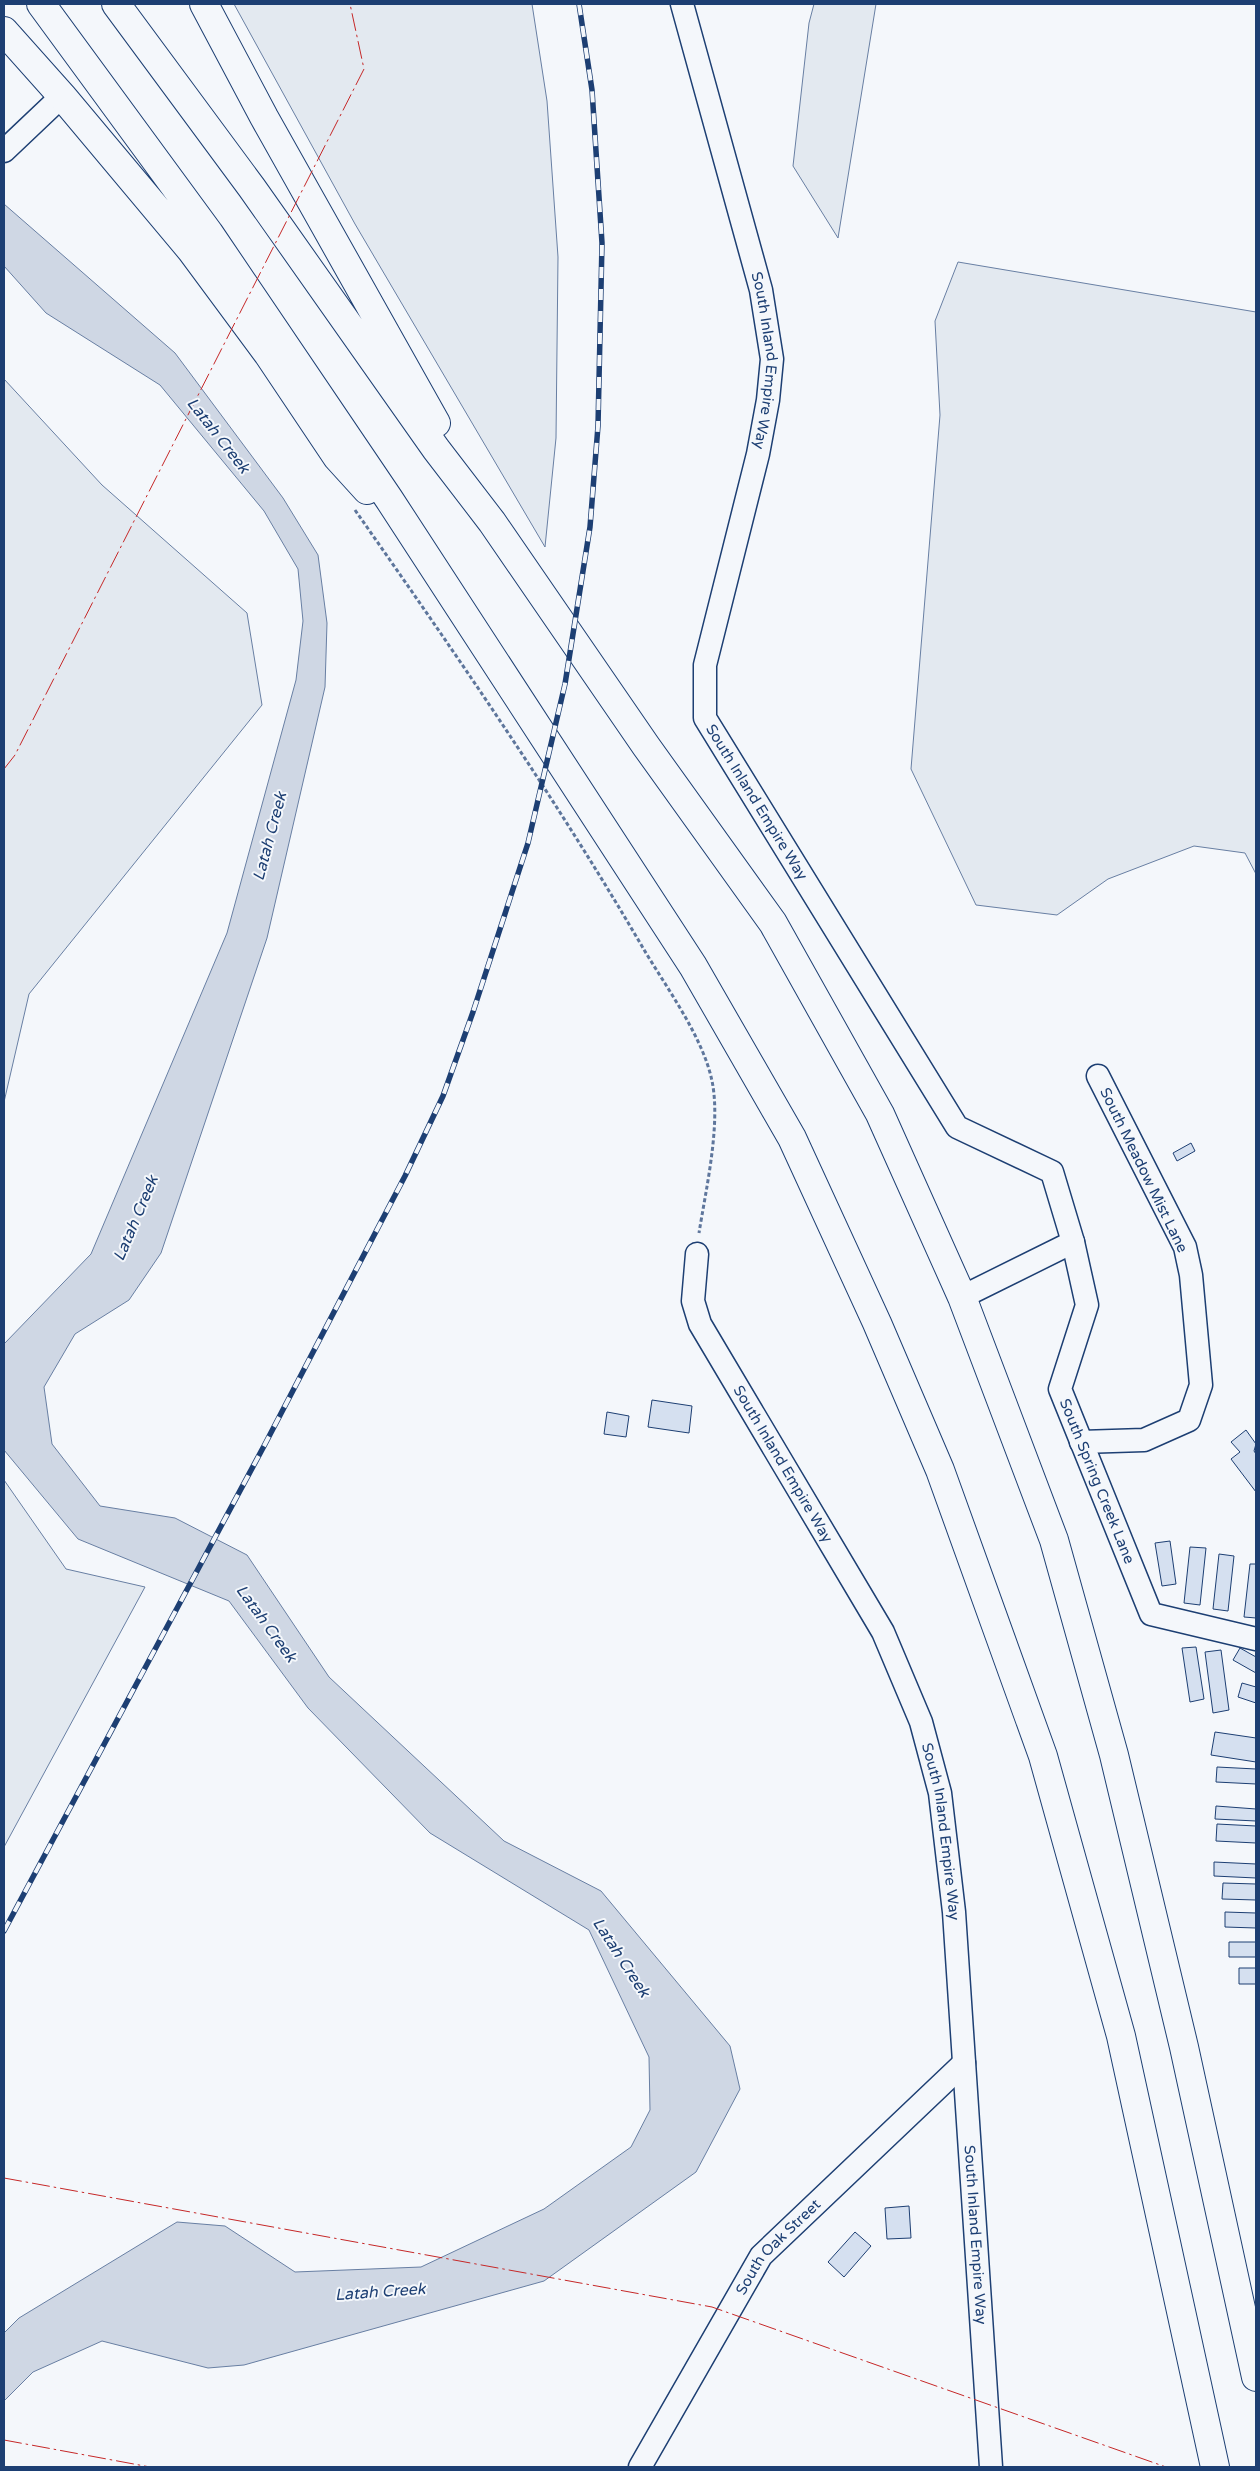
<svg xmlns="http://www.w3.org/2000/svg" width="1260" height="2471" viewBox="0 0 1260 2471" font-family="'Varela Round',sans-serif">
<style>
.green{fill:#e3e9f0;stroke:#687fa3}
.water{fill:#cfd7e4;stroke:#687fa3}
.building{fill:#d5e0f0;stroke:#1d3f73}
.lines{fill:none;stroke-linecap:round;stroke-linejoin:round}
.minor-casing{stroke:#1d3f73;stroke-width:25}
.highway-casing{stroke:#1d3f73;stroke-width:30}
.path{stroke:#5e769c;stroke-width:3;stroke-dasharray:4 2.5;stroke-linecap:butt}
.minor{stroke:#f4f7fb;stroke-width:22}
.highway{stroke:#f4f7fb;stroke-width:28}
.rail-casing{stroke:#1d3f73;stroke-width:5.5}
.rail{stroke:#f4f7fb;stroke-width:4;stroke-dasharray:11;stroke-linecap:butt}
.power{stroke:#c62828;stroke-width:1;stroke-dasharray:18 4 2.5 4;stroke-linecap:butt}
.labels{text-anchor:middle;stroke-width:4;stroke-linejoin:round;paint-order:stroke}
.street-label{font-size:15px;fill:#1d3f73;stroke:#f4f7fb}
.water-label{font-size:16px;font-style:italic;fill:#1d3f73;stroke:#f4f7fb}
</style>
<rect width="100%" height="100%" fill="#f4f7fb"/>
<path class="green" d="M234,4H532L547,101L558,257L556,438L545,547L355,224Z
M814,4H876L838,238L793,166L809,23Z
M958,262L1256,312V874L1245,853L1194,846L1108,879L1057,915L976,905L911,769L940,415L935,321Z
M4,379L102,485L247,613L262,705L29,994L4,1102Z
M4,1480L66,1569L145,1587L4,1847Z"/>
<path class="water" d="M4,204L175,353L283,498L318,555L327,623L325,687L267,938L161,1253L129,1300L75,1334L44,1387L52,1444L100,1506L175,1518L247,1555L329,1677L504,1841L601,1891L730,2046L740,2089L696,2172L544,2281L244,2365L208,2368L102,2341L33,2372L4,2401V2333L19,2318L177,2222L225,2226L295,2272L421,2267L544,2209L631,2147L650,2110L649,2057L589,1930L430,1833L308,1708L229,1601L78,1539L4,1450V1344L91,1254L227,933L296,680L303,621L298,569L264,511L160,385L46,313L4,266Z"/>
<path class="building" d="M1191,1143L1195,1151L1177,1161L1173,1153Z
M652,1400L692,1406L689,1433L648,1427Z
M607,1412L629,1416L626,1437L604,1434Z
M1246,1430L1256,1444L1254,1451L1256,1454V1492L1231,1459L1240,1452L1231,1442Z
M1170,1541L1176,1584L1162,1586L1155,1543Z
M1190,1547L1206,1548L1200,1605L1184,1603Z
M1219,1554L1234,1556L1228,1611L1213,1609Z
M1250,1564H1256V1618L1244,1617Z
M1196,1647L1204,1699L1190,1702L1182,1648Z
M1240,1648L1256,1657V1673L1233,1660Z
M1221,1650L1229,1710L1213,1713L1205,1652Z
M1242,1683L1256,1687V1703L1238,1697Z
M1215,1732L1256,1738V1762L1211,1755Z
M1217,1767L1256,1769V1784L1216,1782Z
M1216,1806L1256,1809V1821L1215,1819Z
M1217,1824L1256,1826V1843L1216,1841Z
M1214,1862L1256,1864V1878L1214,1876Z
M1223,1883L1256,1884V1900L1222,1899Z
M1225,1912L1256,1913V1928L1225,1927Z
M1229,1942H1256V1957H1229Z
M1239,1968H1256V1984H1239Z
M909,2206L911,2238L887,2239L885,2208Z
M855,2232L871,2246L844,2277L828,2262Z"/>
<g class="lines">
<defs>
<g id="minor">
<path id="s1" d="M682,4L761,290L772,359L768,400L758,454L705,665V718L957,1127L1052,1172L1073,1242L1087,1305L1060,1389L1151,1614L1256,1639"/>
<path d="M4,151L62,96"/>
<path id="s2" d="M697,1254L693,1301L700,1324L883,1632L921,1722L940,1793L954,1912L991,2467"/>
<path d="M962,1297L1073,1242"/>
<path d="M1081,1442L1144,1440L1189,1420L1201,1385L1191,1275L1185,1247L1098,1076"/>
<path id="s3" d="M640,2467L761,2256L964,2063"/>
</g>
<path id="highway" d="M41,4L209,233L389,499L693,966L792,1138L877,1323L940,1470L1043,1756L1121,2036L1215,2467
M116,4L252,188L436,449L492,522L646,746L773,923L880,1114L962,1297L1054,1540L1114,1755L1184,2047L1256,2377
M204,4L264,117L436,423
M4,31L62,96L191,250L268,354L337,457L367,490"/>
</defs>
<use href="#minor" class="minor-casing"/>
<use href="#highway" class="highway-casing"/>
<path class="path" d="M355,510C455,653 555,797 643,948C666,987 703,1037 712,1081C721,1124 706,1189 699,1233"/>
<use href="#minor" class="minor"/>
<use href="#highway" class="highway"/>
<defs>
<path id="rail" d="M4,1931L264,1446L405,1176L443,1096L473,1012L528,843L565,684L590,527L598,426L602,243L592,90L579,4"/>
</defs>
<use href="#rail" class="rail-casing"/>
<use href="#rail" class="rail"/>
<path class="power" d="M4,769L15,755L364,69L350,4
M4,2178L712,2307L1166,2467
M4,2440L150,2467"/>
</g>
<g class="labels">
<g class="street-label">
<text dy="5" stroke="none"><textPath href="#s1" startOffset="368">South Inland Empire Way</textPath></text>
<text dy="5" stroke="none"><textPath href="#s1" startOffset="832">South Inland Empire Way</textPath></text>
<text transform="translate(1144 1170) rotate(64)" y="5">South Meadow Mist Lane</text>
<text dy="5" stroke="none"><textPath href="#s2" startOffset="234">South Inland Empire Way</textPath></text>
<text dy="5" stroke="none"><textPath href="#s1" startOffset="1644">South Spring Creek Lane</textPath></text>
<text dy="5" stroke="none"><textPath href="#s2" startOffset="639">South Inland Empire Way</textPath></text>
<text dy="5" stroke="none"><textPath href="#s2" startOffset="1044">South Inland Empire Way</textPath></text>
<text dy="5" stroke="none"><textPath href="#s3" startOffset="261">South Oak Street</textPath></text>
</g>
<g class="water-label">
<text transform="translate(219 435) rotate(52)" y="6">Latah Creek</text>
<text transform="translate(269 836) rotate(-75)" y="6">Latah Creek</text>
<text transform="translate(135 1218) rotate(-67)" y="6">Latah Creek</text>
<text transform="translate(267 1623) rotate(54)" y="6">Latah Creek</text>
<text transform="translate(622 1957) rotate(57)" y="6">Latah Creek</text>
<text transform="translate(380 2291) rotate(-4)" y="6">Latah Creek</text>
</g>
</g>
<rect width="1260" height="2471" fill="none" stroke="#1d3f73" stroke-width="10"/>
</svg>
